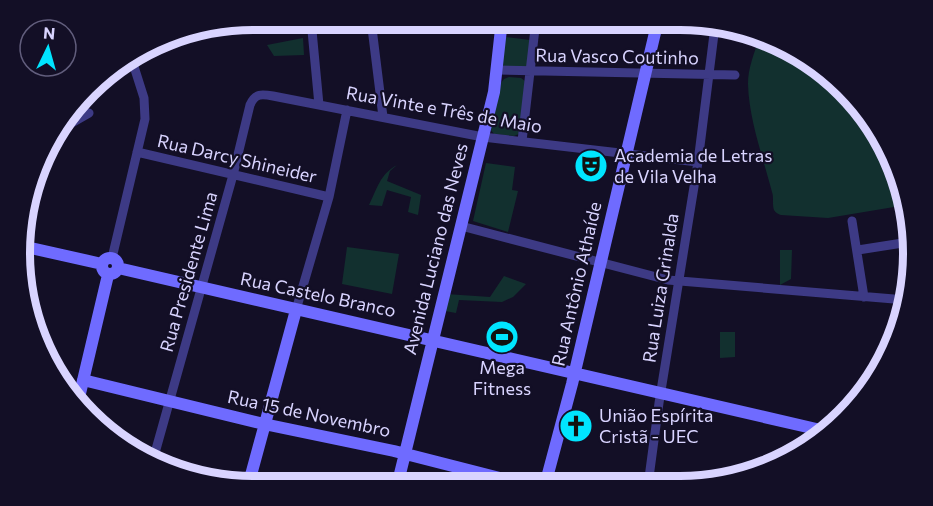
<svg xmlns="http://www.w3.org/2000/svg" width="933" height="506" viewBox="0 0 933 506" font-family="Commissioner,sans-serif">
<style>
.green{fill:#12302f}
.lines{fill:none;stroke-linecap:round;stroke-linejoin:round}
.street{stroke:#3d3a85;stroke-width:9}
.secondary{stroke:#6f6bff;stroke-width:12}
.labels{text-anchor:middle;stroke-width:4.5;stroke-linejoin:round;paint-order:stroke}
.street-label{font-size:18px;fill:#d9d4ff;stroke:#130f26}
.poi-label{font-size:18px;fill:#d9d4ff;stroke:#130f26;text-anchor:start}
.rim{fill:none;stroke:#d9d4ff;stroke-width:8}
</style>
<rect width="100%" height="100%" fill="#130f26"/>
<path class="green" d="M505,37L530,40L527,69L502,67Z
M303,38L304,55L274,56L267,45Z
M759,39L796,51L865,111L905,192L906,205L828,218L781,215C778,214 776,213 774,210C772,205 774,197 772,192C763,157 749,120 748,84C748,68 754,54 759,39Z
M509,77L521,78L525,81L519,134L514,136L494,134L490,129L501,83L504,79Z
M486,163L515,167L512,190L518,191L508,232L473,221Z
M397,165L390,171L387,181L421,195L418,215L408,212L411,197L387,190L382,206L369,205C377,189 380,174 397,165Z
M347,247L399,254L392,294L342,284Z
M780,250H792L791,279L780,285Z
M504,276L526,284L513,297L502,302L459,300L456,313L445,311L446,294L490,297Z
M720,332H735V357L720,358Z"/>
<g class="lines">
<path class="street" d="M311,20L319,105
M371,20L383,117
M502,26L535,29
M497,70L735,75
M54,133L89,113
M522,141L536,20
M137,152L329,197
M852,221L864,297
M461,226L668,280L906,300
M858,250L909,242
M112,258L145,119L144,98L131,57
M296,310L329,197L347,110
M153,460L233,175L250,105C255,93 262,94 273,96L483,137L698,162
M648,485L659,403L698,162L715,26"/>
<path class="secondary" d="M22,246L102,264
M102 266a8 8 0 1 1 16 0a8 8 0 1 1-16 0Z
M118,268L825,431
M83,380L264,424L394,451L527,485
M77,406L108,275
M545,485L572,384L658,20
M248,486L296,310
M397,486L494,92L502,20"/>
</g>
<defs>
<symbol id="theatre-disc" viewBox="-11 -11 22 22"><circle r="9.5" fill="#00e5ff" stroke="#130f26"/><path d="M-5-5.5Q0-4 5-5.5V0Q5 5 0 6Q-5 5-5 0ZM-3.3-2.5H-1v1.5H-3.3ZM1-2.5H3.3v1.5H1ZM-2.8 1Q0 5.5 2.8 1Z" fill="#111"/></symbol>
<symbol id="stadium-disc" viewBox="-11 -11 22 22"><circle r="9.5" fill="#00e5ff" stroke="#130f26"/><path d="M0-5a6.5 5 0 1 0 0 10a6.5 5 0 1 0 0-10ZM-3.5-1.8h7v3.6h-7Z" fill="#111"/></symbol>
<symbol id="church-disc" viewBox="-11 -11 22 22"><circle r="9.5" fill="#00e5ff" stroke="#130f26"/><path d="M-1.2-6h2.4v3.5h3.3v2.4h-3.3V6h-2.4V-.1h-3.3v-2.4h3.3Z" fill="#111"/></symbol>
</defs>
<g fill-rule="evenodd">
<use href="#theatre-disc" x="572" y="147" width="38" height="38"/>
<use href="#stadium-disc" x="483" y="318" width="38" height="38"/>
<use href="#church-disc" x="557" y="407" width="38" height="38"/>
</g>
<g class="labels">
<g class="street-label">
<text transform="translate(617 57) rotate(1)" y="6">Rua Vasco Coutinho</text>
<text transform="translate(444 110) rotate(10)" y="6">Rua Vinte e Três de Maio</text>
<text transform="translate(237 159) rotate(13)" y="6">Rua Darcy Shineider</text>
<text transform="translate(436 249) rotate(-76)" y="6">Avenida Luciano das Neves</text>
<text transform="translate(189 272) rotate(-74)" y="6">Rua Presidente Lima</text>
<text transform="translate(577 284) rotate(-77)" y="6">Rua Antônio Athaíde</text>
<text transform="translate(661 288) rotate(-81)" y="6">Rua Luiza Grinalda</text>
<text transform="translate(318 295) rotate(12)" y="6">Rua Castelo Branco</text>
<text transform="translate(309 414) rotate(12)" y="6">Rua 15 de Novembro</text>
</g>
<g class="poi-label">
<text x="614" y="162">Academia de Letras<tspan x="614" dy="21">de Vila Velha</tspan></text>
<text x="502" y="374" text-anchor="middle">Mega<tspan x="502" dy="21">Fitness</tspan></text>
<text x="599" y="422">União Espírita<tspan x="599" dy="21">Cristã - UEC</tspan></text>
</g>
</g>
<path d="M0 0H933V506H0ZM253 30H680A223 223 0 0 1 903 253V253A223 223 0 0 1 680 476H253A223 223 0 0 1 30 253V253A223 223 0 0 1 253 30Z" fill="#130f26" fill-rule="evenodd"/>
<path class="rim" d="M253 30H680A223 223 0 0 1 903 253V253A223 223 0 0 1 680 476H253A223 223 0 0 1 30 253V253A223 223 0 0 1 253 30Z"/>
<g transform="translate(48 48) rotate(5)"><circle r="28" fill="#130f26" stroke="#625e7d" stroke-width="1.5"/>
<path d="M0-4.5L10 22L0 15L-10 22Z" fill="#00e5ff"/>
<text y="-9" font-size="16" font-weight="bold" text-anchor="middle" fill="#d9d4ff">N</text>
</g>
</svg>
